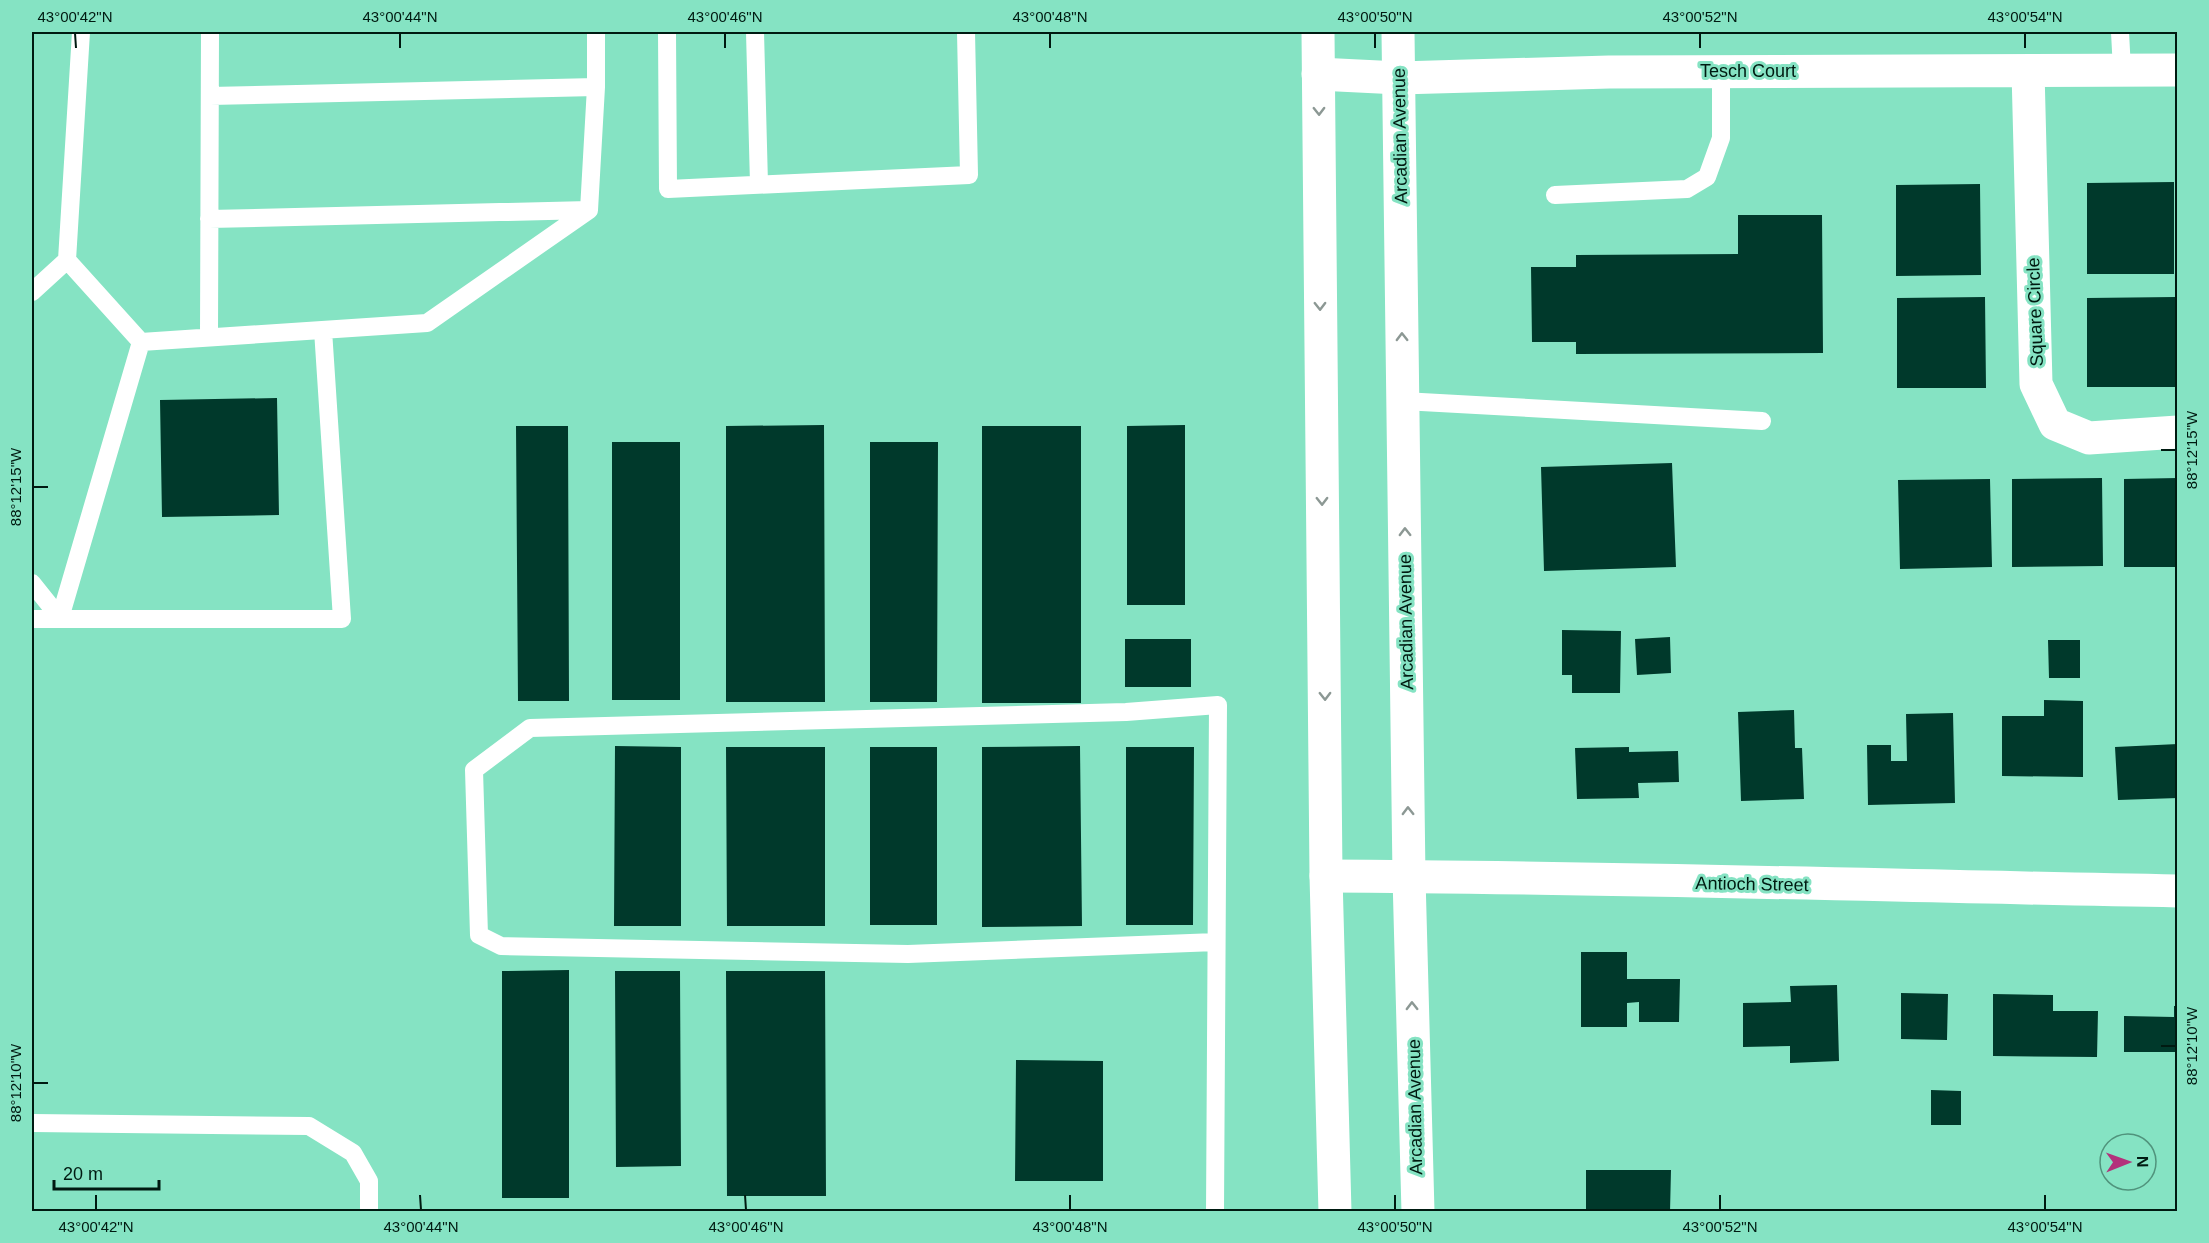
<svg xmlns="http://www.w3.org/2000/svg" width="2209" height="1243" viewBox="0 0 2209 1243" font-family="Arial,sans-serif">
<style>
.building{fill:#00392b}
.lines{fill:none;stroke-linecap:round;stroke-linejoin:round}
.service{stroke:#fff;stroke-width:18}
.minor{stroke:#fff;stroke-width:33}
.secondary{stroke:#fff;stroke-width:33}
.oneway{stroke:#8c9894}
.ticks{fill:none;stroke:#001a11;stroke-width:2}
.labels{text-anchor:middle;stroke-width:6;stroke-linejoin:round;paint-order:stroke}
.street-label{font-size:18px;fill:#001a11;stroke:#85e3c3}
.neatline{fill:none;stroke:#001a11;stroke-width:2}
.ticks-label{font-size:15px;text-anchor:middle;fill:#001a11}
</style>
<rect width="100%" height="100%" fill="#85e3c3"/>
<path class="building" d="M2174,182V274H2087V183Z
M1980,184L1981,275L1896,276V185Z
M1738,215H1822L1823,353L1576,354V342H1532L1531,267H1576V255L1738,254Z
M1985,297L1986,388H1897V298Z
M2175,297V387H2087V298Z
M277,398L279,515L162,517L160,400Z
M824,425L825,702H726V426Z
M1185,425V605H1127V426Z
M516,426H568L569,701H518Z
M982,426H1081V703H982Z
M612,442H680V700H612Z
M870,442H938L937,702H870Z
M1672,463L1676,567L1544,571L1541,467Z
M2102,478L2103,566L2012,567V479Z
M2178,478V567H2124V479Z
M1990,479L1992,567L1900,569L1898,480Z
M1562,630L1621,631L1620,693H1572V675H1562Z
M1670,637L1671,673L1637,675L1635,639Z
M1125,639H1191V687H1125Z
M2048,640H2080V678H2049Z
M2044,700L2083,701V777L2002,776V716H2044Z
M1794,710L1795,748H1802L1804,799L1741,801L1738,712Z
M1953,713L1955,803L1868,805L1867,745H1891V761H1907L1906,714Z
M2178,744V798L2118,800L2115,747Z
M615,746L681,747V926H614Z
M1080,746L1082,926L982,927V747Z
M726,747H825V926H727Z
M870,747H937V925H870Z
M1126,747H1194L1193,925H1126Z
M1629,747V752L1678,751L1679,782L1638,783L1639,798L1577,799L1575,748Z
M1581,952H1627V979H1680L1679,1022H1639V1002L1627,1003V1027H1581Z
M569,970V1198H502V971Z
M615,971H680L681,1166L616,1167Z
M726,971H825L826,1196H727Z
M1837,985L1839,1061L1790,1063V1046L1743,1047V1003L1791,1002L1790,986Z
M1901,993L1948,994L1947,1040L1901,1039Z
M1993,994L2053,995V1011H2098L2097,1057L1993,1056Z
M2174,1006H2178V1052H2124V1016L2174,1017Z
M1016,1060L1103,1061V1181H1015Z
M1931,1090L1961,1091V1125H1931Z
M1586,1170H1671L1670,1212H1586Z"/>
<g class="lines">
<path class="service" d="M81,32L67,260L141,342L427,323L589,210L596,87V32
M667,32L668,189L969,175L966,32
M755,32L759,184
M2120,32L2122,70
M210,96L596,87
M1555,195L1687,189L1707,177L1721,138V71
M209,219L589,210
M32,292L67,260
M209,337L210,32
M1403,401L1762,421
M32,583L60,618L141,342
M32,619H342L323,330
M32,1123L309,1126L353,1153L369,1181V1212
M1215,1212L1218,705L1126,712L530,728L474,770L479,935L501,946L908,954L1216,942"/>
<path class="minor" d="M2028,71L2036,384L2055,424L2089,438L2178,432
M1318,74L1399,78L1609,72L2178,70
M1326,876C1610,877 1894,886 2178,891"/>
<path class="secondary" d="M1318,32L1326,876L1335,1212
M1398,32L1409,877L1418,1212"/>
</g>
<defs><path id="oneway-chevron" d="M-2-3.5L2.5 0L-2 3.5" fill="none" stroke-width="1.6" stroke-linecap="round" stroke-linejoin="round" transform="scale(1.5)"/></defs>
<g class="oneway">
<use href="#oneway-chevron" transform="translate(1319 111) rotate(89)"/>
<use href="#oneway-chevron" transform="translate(1320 306) rotate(89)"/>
<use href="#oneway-chevron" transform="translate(1402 337) rotate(-91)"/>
<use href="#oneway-chevron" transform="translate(1322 501) rotate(89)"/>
<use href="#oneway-chevron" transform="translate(1405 532) rotate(-91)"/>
<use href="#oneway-chevron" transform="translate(1325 696) rotate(89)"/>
<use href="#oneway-chevron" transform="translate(1408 811) rotate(-91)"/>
<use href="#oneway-chevron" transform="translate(1412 1006) rotate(-91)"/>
</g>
<path class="ticks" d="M75,33L76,48M400,33V48M725,33V48M1050,33V48M1375,33V48M1700,33V48M2025,33V48M2161,450H2176M33,487H48M2161,1046H2176M33,1083H48M96,1195V1210M420,1195L421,1210M745,1195L746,1210M1070,1195V1210M1395,1195V1210M1720,1195V1210M2045,1195V1210"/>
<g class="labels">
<g class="street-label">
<text x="1748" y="77">Tesch Court</text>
<text transform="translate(1400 136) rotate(-91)" y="6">Arcadian Avenue</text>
<text transform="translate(2035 312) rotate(-92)" y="6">Square Circle</text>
<text transform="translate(1406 622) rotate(-91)" y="6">Arcadian Avenue</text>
<text transform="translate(1752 884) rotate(1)" y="6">Antioch Street</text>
<text transform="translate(1415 1107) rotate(-91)" y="6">Arcadian Avenue</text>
</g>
</g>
<rect width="2209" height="1243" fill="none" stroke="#85e3c3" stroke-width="66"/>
<g transform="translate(2128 1162) rotate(89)"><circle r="28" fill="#85e3c3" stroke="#50937c" stroke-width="1.5"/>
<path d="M0-4.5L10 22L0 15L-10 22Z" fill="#b3317b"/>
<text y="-9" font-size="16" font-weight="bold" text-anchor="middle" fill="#001a11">N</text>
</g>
<path d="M54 1180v9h105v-9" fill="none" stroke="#001a11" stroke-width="3"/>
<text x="63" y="1180" font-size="18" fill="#001a11" stroke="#85e3c3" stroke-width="4.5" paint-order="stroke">20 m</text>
<rect x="33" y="33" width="2143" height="1177" class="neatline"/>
<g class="ticks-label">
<text x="75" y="22">43°00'42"N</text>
<text x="400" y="22">43°00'44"N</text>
<text x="725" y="22">43°00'46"N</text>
<text x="1050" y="22">43°00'48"N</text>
<text x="1375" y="22">43°00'50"N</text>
<text x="1700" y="22">43°00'52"N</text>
<text x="2025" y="22">43°00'54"N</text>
<text transform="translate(2192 450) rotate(-90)" y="5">88°12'15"W</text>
<text transform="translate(16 487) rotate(-90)" y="5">88°12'15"W</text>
<text transform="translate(2192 1046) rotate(-90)" y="5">88°12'10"W</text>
<text transform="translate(16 1083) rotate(-90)" y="5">88°12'10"W</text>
<text x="96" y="1232">43°00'42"N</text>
<text x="421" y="1232">43°00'44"N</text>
<text x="746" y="1232">43°00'46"N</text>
<text x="1070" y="1232">43°00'48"N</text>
<text x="1395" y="1232">43°00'50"N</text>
<text x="1720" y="1232">43°00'52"N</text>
<text x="2045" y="1232">43°00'54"N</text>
</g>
</svg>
